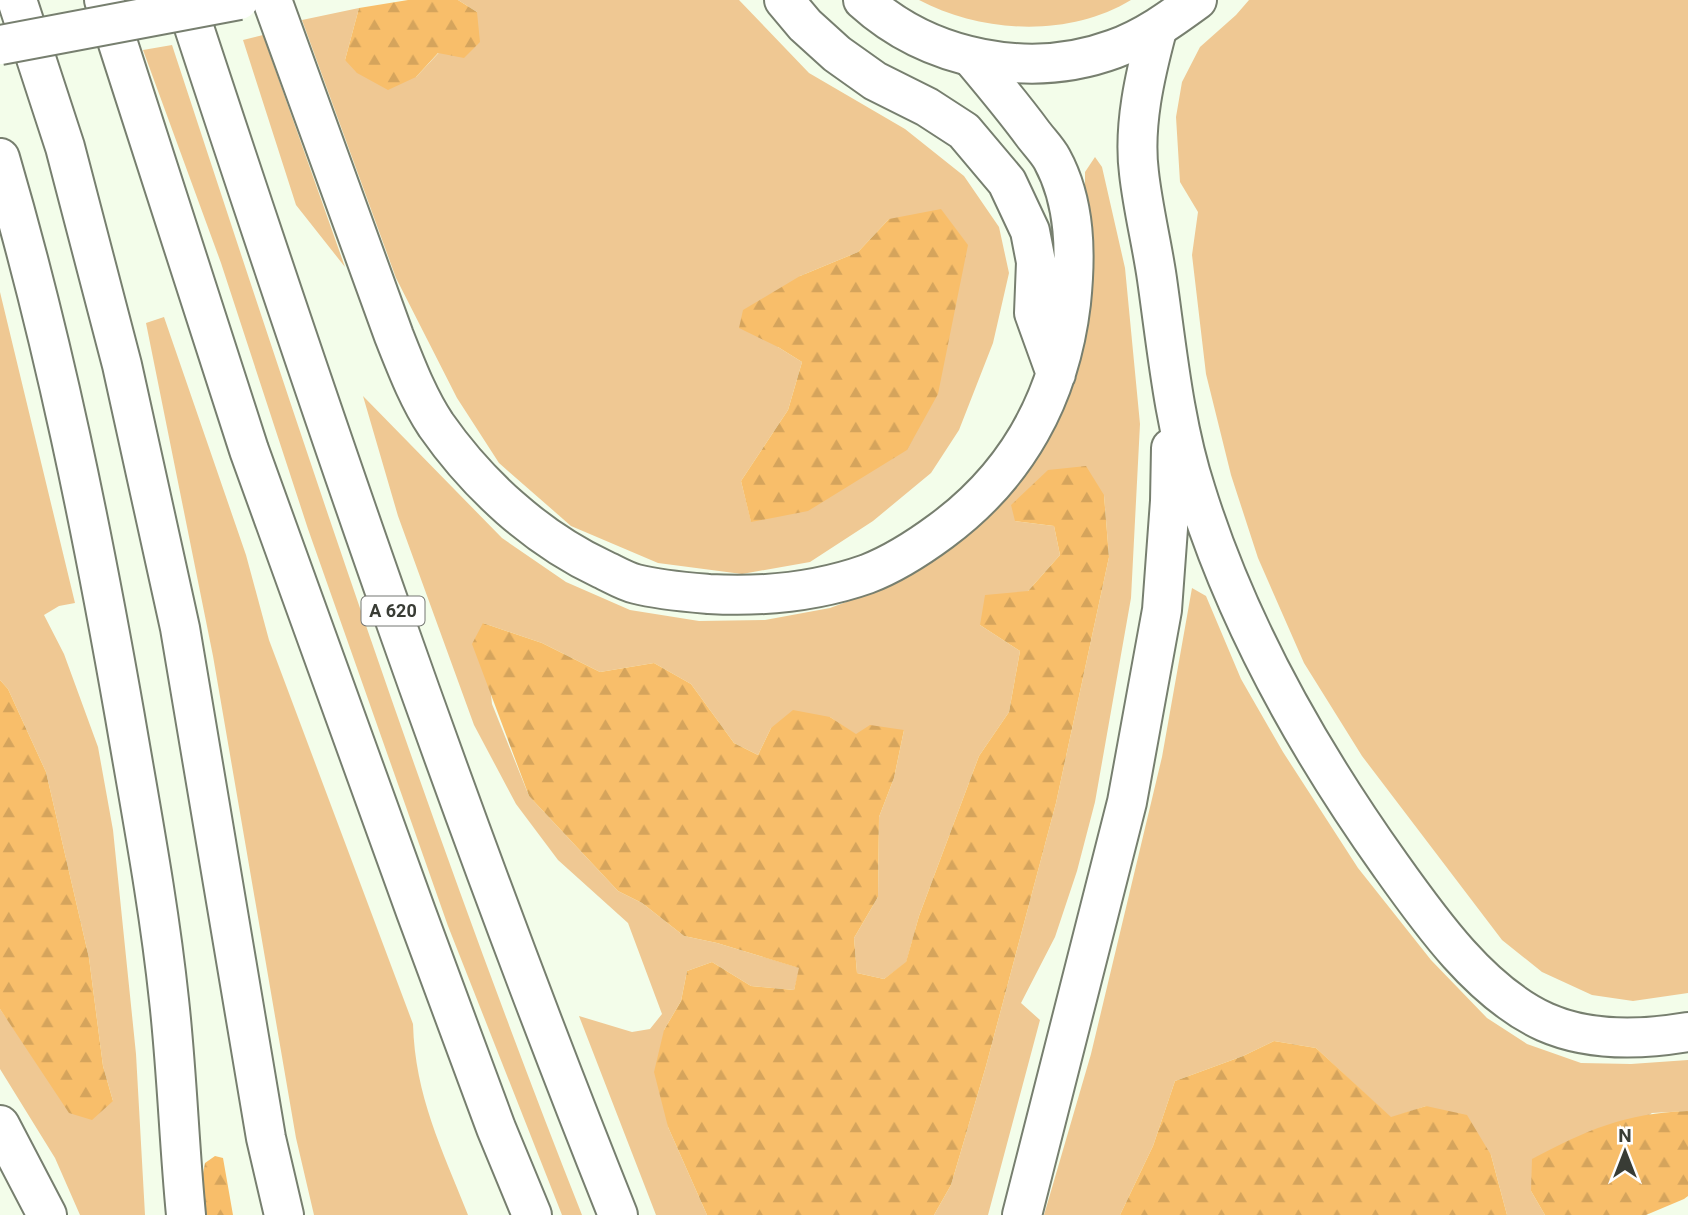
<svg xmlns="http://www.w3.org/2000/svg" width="1688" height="1215" viewBox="0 0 1688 1215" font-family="Roboto,sans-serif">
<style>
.grass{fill:#efc893;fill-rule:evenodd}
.forest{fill:url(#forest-firs)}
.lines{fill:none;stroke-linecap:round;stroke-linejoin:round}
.trunk-casing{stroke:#777f6f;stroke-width:42}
.motorway-casing{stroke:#777f6f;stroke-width:42}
.trunk{stroke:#fff;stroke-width:38}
.motorway{stroke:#fff;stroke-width:38}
.motorway-bridge-casing{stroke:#777f6f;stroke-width:42;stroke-linecap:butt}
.motorway-bridge{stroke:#fff;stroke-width:38}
.labels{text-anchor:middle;stroke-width:6;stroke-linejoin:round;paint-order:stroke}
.shield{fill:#fff;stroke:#747672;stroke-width:2}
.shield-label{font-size:18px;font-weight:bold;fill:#393c35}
</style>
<defs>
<pattern id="forest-firs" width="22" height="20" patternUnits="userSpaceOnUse" patternTransform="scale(1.75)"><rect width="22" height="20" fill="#f8be6a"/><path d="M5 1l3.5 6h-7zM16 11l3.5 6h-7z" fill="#d5a45c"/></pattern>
</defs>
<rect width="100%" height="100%" fill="#f3fdea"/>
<path class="grass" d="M458,0H739L809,73L905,129L964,176L999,227L1009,273L993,343L959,430L931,473L873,521L810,562L742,574L658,563L571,526L499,463L457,398L396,278L302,20L359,8L345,60L416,77L477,12ZM889,219L751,521L741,481L788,410L802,362L778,347L800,276L858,252Z
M919,0H1131C1068,38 982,33 919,0Z
M1249,0H1688V993L1633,1001L1592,995L1542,972L1502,940L1362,756L1304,663L1258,558L1231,475L1206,374L1192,255L1198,212L1180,182L1176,117L1182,82L1200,47L1236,15Z
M263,35L345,267L296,205L243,40Z
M172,45C301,437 430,830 582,1215H562L448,926L308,529L221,263L143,50Z
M1095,157L1102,167L1125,268L1140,424L1131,598L1095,802L1077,871L1055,937L1021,1003L1040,1020L988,1215H934L951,1185L986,1066L1056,803L1109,557L1104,495L1015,521L1054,526L1060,555L1028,591L980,625L1020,651L1009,712L979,756L919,916L906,963L884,979L857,973L854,938L878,897L879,817L894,778L904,730L856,735L830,717L771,728L758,755L734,743L691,684L654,663L600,672L542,643L483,623L492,704L529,796L618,891L642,903L684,936L717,943L800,968L794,990L751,986L712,962L687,971L681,1001L664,1030L668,1127L707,1215H656L579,1016L632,1032L650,1029L662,1014L628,923L558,860L516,804L474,725L398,516L363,396L502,538L566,582L630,610L699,621L765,620L830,608L884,588L939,556L993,511L1087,320L1093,251L1085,202V172Z
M0,292L75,603L59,606L44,615L64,654L98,747L113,830L136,1054L145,1215H80L55,1158L0,1069V1009L24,1043L113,1101L103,1066L89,958L46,772L8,689L0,680Z
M164,317L246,555L269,640L413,1024C415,1096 442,1149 468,1215H314L296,1138L213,656L146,323Z
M1192,588L1206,596L1241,679L1283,752L1358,868L1431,960L1487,1018L1527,1044L1581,1063L1631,1064L1688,1060V1111L1652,1113L1531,1191L1545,1215H1507L1491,1155L1426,1106L1391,1118L1316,1048L1274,1041L1243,1056L1175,1081L1153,1146L1120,1215H1044L1091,1054L1162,757Z"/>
<path class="forest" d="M408,0H458L477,12L480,42L464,58L438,53L416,77L388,90L357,73L345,60L359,8Z
M941,209L968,245L938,394L907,450L808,511L751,522L741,481L788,410L802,362L778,347L739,328L743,310L800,276L858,252L889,219Z
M1086,466L1104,495L1109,557L1056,803L986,1066L951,1185L934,1215H707L668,1127L654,1072L664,1030L681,1001L687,971L712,962L751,986L794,990L799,968L717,943L684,936L642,903L618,891L529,796L472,644L483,623L542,643L600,672L654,663L691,684L734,743L758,755L771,728L793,710L830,717L856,734L870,725L904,730L894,778L879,817L878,897L854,938L857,973L884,979L906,962L919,916L979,756L1009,712L1020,651L980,625L985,595L1028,591L1060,555L1054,526L1015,521L1011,505L1048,470Z
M0,680L8,689L46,772L89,958L103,1066L113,1101L92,1120L69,1113L0,1009Z
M1274,1041L1316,1048L1391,1117L1426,1106L1467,1115L1491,1155L1507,1215H1120L1153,1146L1175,1081L1243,1056Z
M1688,1111V1196L1684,1199L1646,1215H1545L1531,1191L1532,1159C1587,1130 1625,1113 1688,1111Z
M215,1156L223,1158L233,1215H204L201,1184L205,1163Z"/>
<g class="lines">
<defs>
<path id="trunk" d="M863,0C929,60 1030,80 1114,49C1145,38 1171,19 1197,0"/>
<path id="motorway" d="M17,0L65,147L122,365L180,628L266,1138L284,1215
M104,0L249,450L416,912L496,1128L532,1215
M185,0C319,408 458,816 618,1215
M272,0L394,336C406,366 418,398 436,425C478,485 536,538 602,569C613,574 624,581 636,584C659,590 685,592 709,594C762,597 816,592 867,574C893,564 918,548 941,531C1017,475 1060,397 1071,303C1076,255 1076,203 1052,159C1047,150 1039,142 1033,134C1014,108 993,83 972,58
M784,0L805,25L837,54L875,81L927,107L964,131L1007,182L1030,231L1036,262L1034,313L1056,374
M1157,30C1145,75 1133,126 1139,173C1143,209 1152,244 1157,279C1167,349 1174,424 1196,491C1238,626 1309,751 1391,866C1430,921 1481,993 1545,1022C1590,1042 1641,1040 1688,1032
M0,158C54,342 92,529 125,717C141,811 159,905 169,1000C177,1071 179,1143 186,1215
M0,1125L47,1215
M1022,1215L1127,802L1162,610L1170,501L1171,448"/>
</defs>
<use href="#trunk" class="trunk-casing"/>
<use href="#motorway" class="motorway-casing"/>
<use href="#trunk" class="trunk"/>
<use href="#motorway" class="motorway"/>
<defs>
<path id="motorway-bridge" d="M0,45L239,0"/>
</defs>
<use href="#motorway-bridge" class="motorway-bridge-casing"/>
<use href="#motorway-bridge" class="motorway-bridge"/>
</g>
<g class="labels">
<rect class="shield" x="361.5" y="596.5" width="63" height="29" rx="5"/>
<g class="shield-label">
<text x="393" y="617">A 620</text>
</g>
</g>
<g transform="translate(1625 1152)" stroke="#ffffff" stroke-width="5" paint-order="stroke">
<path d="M0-5L12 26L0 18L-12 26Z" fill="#393c35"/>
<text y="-10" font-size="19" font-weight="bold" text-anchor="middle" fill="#393c35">N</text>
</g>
</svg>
